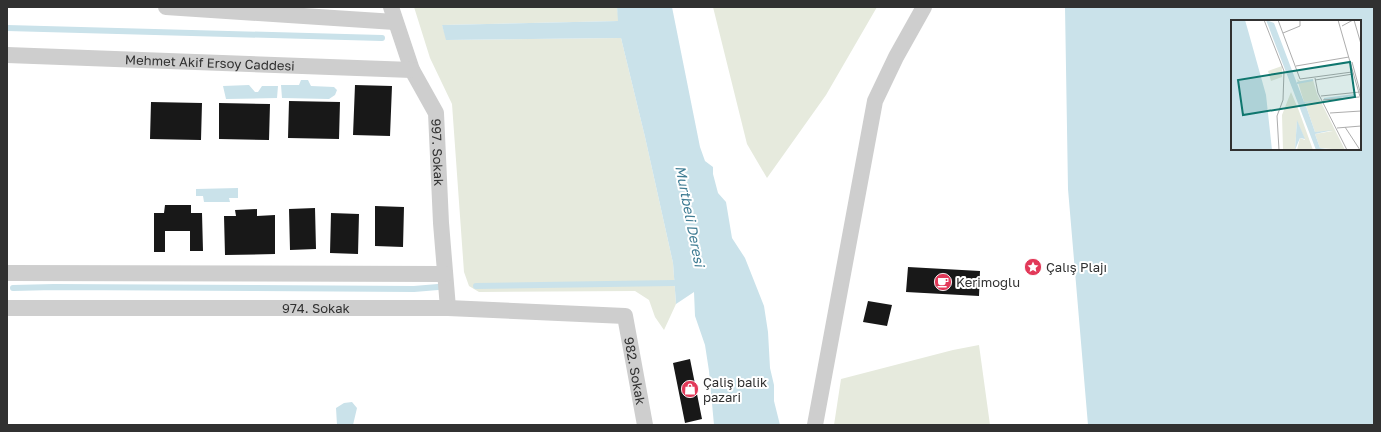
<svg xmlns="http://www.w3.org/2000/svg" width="1381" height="432" viewBox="0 0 1381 432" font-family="'Golos Text',sans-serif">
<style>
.green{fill:#e6eadd}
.water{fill:#cae2ea;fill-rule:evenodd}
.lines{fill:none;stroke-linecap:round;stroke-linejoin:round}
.stream{stroke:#cae2ea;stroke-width:6}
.building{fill:#181818}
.street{stroke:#cecece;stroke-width:16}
.labels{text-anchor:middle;stroke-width:4;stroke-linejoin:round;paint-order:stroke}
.street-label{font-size:13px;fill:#313131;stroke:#fff}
.poi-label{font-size:13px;fill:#313131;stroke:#fff;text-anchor:start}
.water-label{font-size:14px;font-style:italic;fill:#3f7c93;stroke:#fff}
.inset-river{fill:none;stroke:#cae2ea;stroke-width:2}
.inset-road{fill:none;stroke:#adadad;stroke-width:1}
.view{fill:#0f766e;fill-opacity:0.15;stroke:#0f766e;stroke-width:2}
.inset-edge{fill:none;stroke:#313131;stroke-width:2}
</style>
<rect width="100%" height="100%" fill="#fff"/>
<path class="green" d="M414,7H617L619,21L442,25L447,40L621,38L645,137L673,263L676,304L664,330L655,317L649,300L635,291L479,292L469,286L464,272L452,104L430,58Z
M713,7H877L826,95L767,178L747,144Z
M979,345L990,425H834L841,379L953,350Z"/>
<path class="water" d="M617,7H672L700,147L705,161L713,167V174L718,193L726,202L732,238L745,258L764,306L768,332L770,368L774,385V401L780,425H714L709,371L705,345L695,316L694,292L676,304L673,263L645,137L621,38L446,40L442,25L618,21Z
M1065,7H1374V425H1088L1068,189ZM1232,21H1360V149H1232Z
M301,80H308L311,86L334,87L337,90L335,95L329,99L282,98L281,85H299Z
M249,85L255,92H258L262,86H278L277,98L226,99L223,86Z
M238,188V198H229L230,202H204L203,196H196V189Z
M352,402L357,408L353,425H337L336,408L344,403Z"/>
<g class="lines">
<path class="stream" d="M7,28L382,38
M476,286L674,283
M13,288L54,287L414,289L438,287"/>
</g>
<path class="building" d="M355,85L392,86L390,136L353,135Z
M289,101L340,102L339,139L288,138Z
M151,102L202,103L201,140L150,139Z
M219,103L270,104L269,140L219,139Z
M165,205H191V213H202L203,251H190V231H165V252H154V213H164Z
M375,206L404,207L403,247L375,246Z
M315,208L316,249L290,250L289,209Z
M257,209V216L275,215V254L225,255L224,216H236L235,210Z
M331,213L359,214L358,254L330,253Z
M908,267L980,271L979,296L906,292Z
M868,301L892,305L887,326L863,322Z
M690,359L702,419L685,423L673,363Z"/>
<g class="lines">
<g class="street">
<path d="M166,7L395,22"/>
<path id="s1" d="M391,7L412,70L436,113L441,223L448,308"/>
<path id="s2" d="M7,55L412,70"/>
<path d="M7,273L445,274"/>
<path id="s3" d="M7,308H448L625,316L645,425"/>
<path d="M815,425L875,101L896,57L924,7"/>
</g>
</g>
<defs>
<symbol id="sight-disc" viewBox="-11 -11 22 22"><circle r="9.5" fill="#e23959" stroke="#fff"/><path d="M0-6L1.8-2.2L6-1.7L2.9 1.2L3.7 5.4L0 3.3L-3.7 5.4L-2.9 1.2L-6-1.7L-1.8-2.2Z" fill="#fff"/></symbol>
<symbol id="cafe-disc" viewBox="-11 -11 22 22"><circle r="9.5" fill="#e23959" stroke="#fff"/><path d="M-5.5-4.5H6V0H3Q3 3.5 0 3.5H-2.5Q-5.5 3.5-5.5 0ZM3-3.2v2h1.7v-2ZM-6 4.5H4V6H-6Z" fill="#fff"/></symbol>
<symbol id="shop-disc" viewBox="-11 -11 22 22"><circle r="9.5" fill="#e23959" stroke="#fff"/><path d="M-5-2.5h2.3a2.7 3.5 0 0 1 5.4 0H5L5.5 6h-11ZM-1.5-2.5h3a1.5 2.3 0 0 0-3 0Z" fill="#fff"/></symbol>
</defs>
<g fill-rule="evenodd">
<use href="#sight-disc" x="1023" y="257" width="20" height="20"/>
<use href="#cafe-disc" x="933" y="272" width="20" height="20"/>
<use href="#shop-disc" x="680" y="379" width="20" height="20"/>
</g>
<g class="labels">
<g class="street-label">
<text dy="5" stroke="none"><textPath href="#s2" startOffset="203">Mehmet Akif Ersoy Caddesi</textPath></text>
<text dy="5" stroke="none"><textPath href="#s1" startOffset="155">997. Sokak</textPath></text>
<text dy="5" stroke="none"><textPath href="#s3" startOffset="309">974. Sokak</textPath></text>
<text dy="5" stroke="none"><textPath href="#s3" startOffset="674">982. Sokak</textPath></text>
</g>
<g class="poi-label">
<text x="1046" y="272">Çalış Plajı</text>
<text x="956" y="287">Kerimoğlu</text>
<text x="703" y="387">Çaliş balik<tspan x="703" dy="15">pazari</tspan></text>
</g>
<g class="water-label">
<text transform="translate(690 216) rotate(79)" y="5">Murtbeli Deresi</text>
</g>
</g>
<g transform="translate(1231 20)">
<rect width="130" height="130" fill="#fff"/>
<path d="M51,46V57L40,61L37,51ZM66,59L69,61L82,60L86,74L114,130L89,128L84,114L102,111L84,112L74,83L88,80L73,82ZM60,72L68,91L82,130H66L69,118L74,120L66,101L64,130H52L51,95Z" fill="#e6eadd"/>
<path d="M0,0H14L18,14L35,75L41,130H0ZM35,0L43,3L73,82L88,80L74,83L84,112L102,110L84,114L89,128L95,129L85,130ZM66,100L74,119L69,118L64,130Z" fill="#cae2ea"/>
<path class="inset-river" d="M66,63L82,60M93,79L124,75"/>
<path class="inset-road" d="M33,0L53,51L52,80L46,96L48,130M47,0L69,59L121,52M107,0L130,80M123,0L130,24M111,6L122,0M52,13L69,6V0M121,42L130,75M65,46L118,37M84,58L87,73L116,130M84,60L122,54M90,76L129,72M92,80L128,77M99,93L130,91M114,107L129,130M106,108L130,106"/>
<path class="view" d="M119,42L124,77L12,95L7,60Z"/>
<rect width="130" height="130" class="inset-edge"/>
</g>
<rect width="1381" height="432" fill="none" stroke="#313131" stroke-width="16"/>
</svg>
